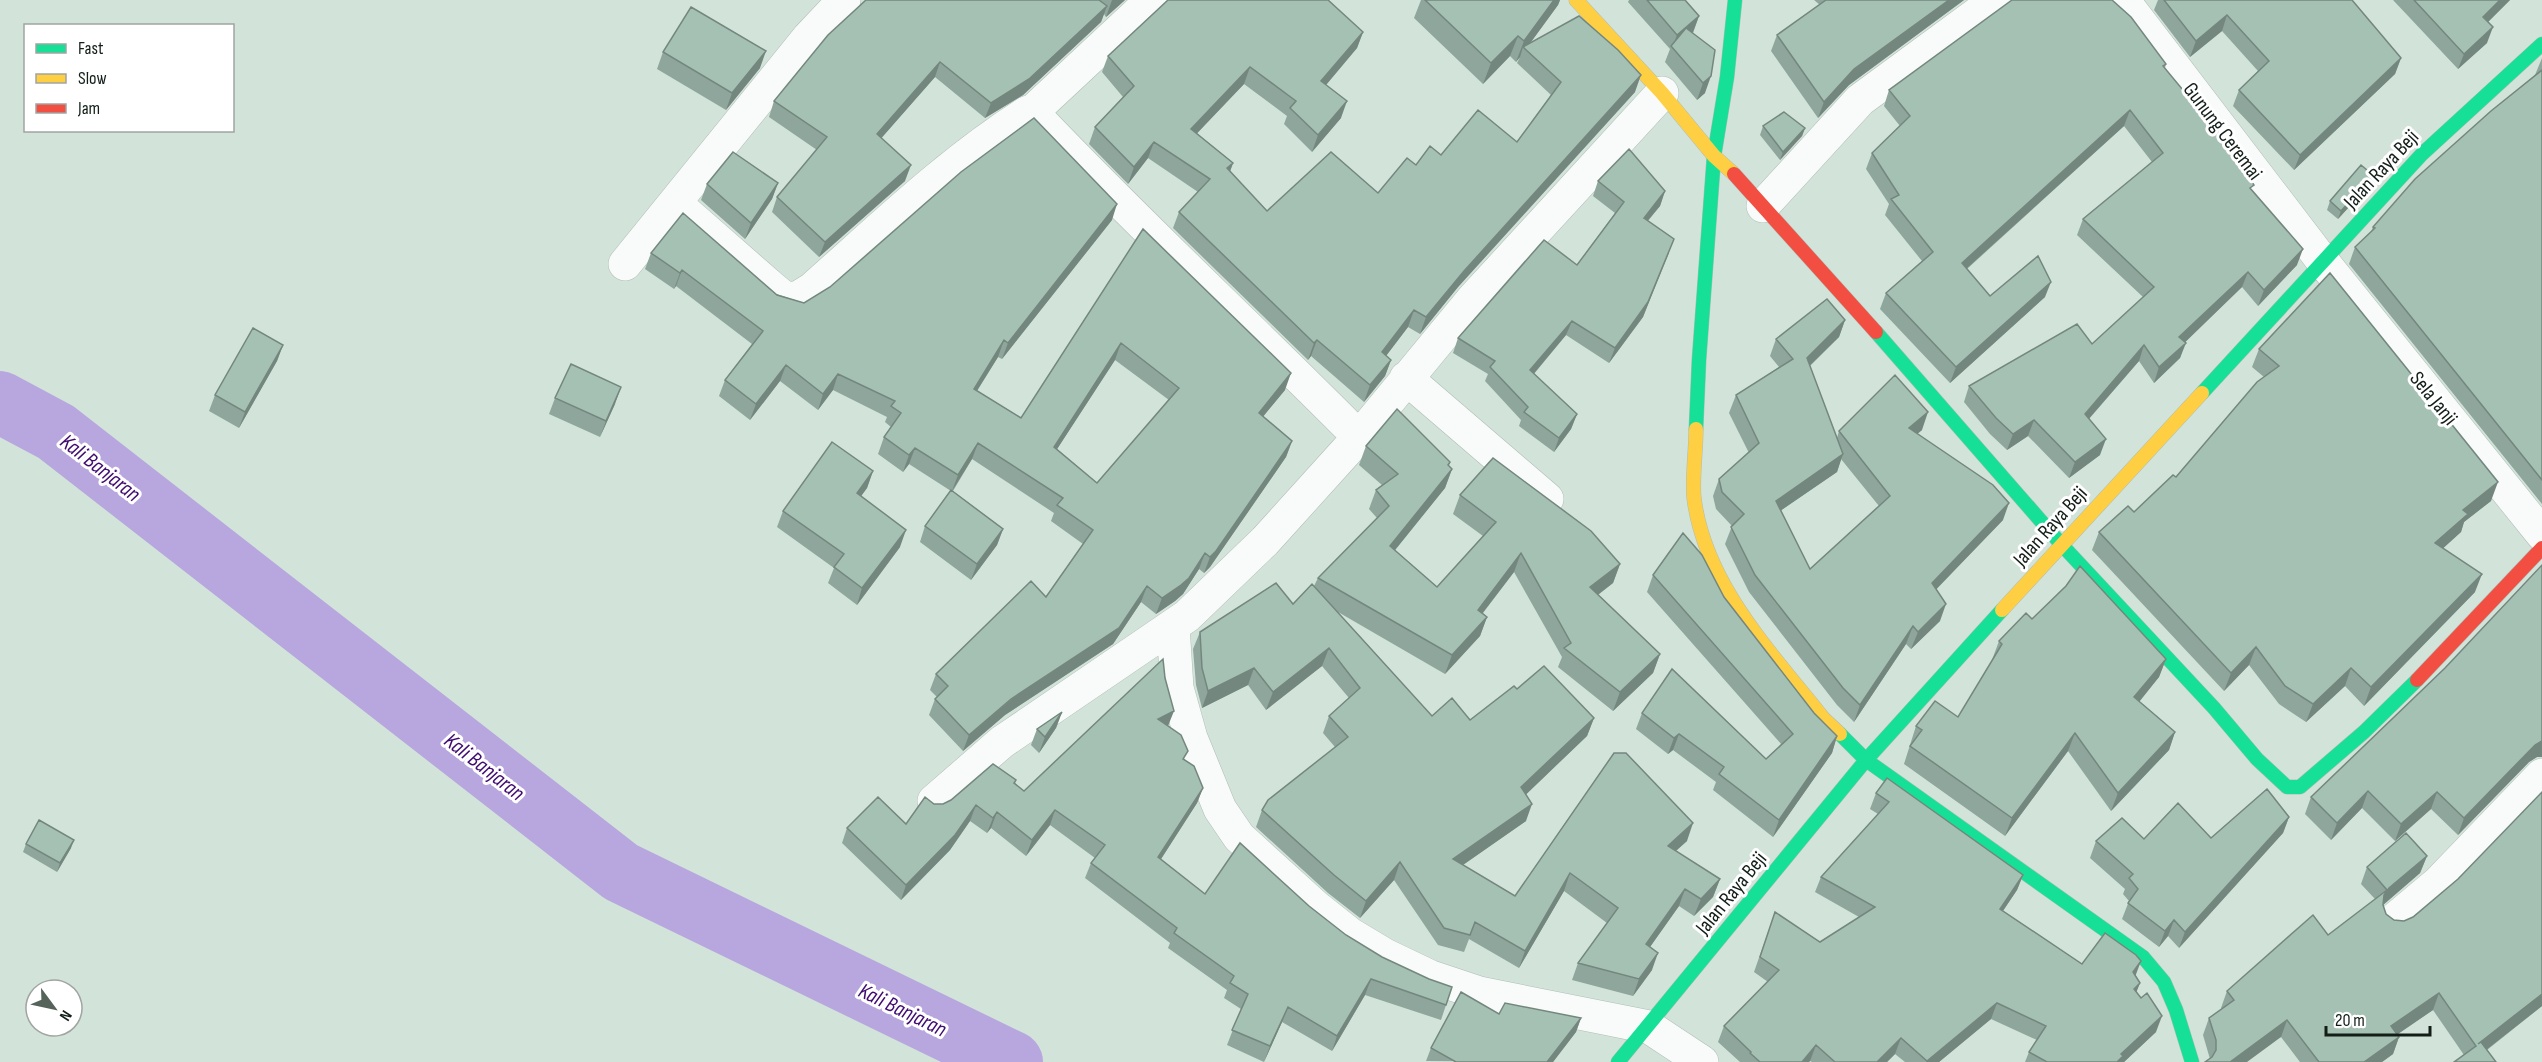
<svg xmlns="http://www.w3.org/2000/svg" width="2542" height="1062" viewBox="0 0 2542 1062" font-family="'Sofia Sans Condensed',sans-serif">
<style>
.lines{fill:none;stroke-linecap:round;stroke-linejoin:round}
.river{stroke:#b7a7de;stroke-width:62}
.street-casing{stroke:#afbdb6;stroke-width:34}
.fast-casing{stroke:#afbdb6;stroke-width:15}
.slow-casing{stroke:#afbdb6;stroke-width:15}
.jam-casing{stroke:#afbdb6;stroke-width:15}
.street{stroke:#f8fbf9;stroke-width:33}
.fast{stroke:#16e098;stroke-width:14}
.slow{stroke:#ffcf43;stroke-width:14}
.jam{stroke:#f24e42;stroke-width:14}
.wall{fill:#8ea69b;fill-rule:evenodd}
.shaded-wall{fill:#74877e}
.building{fill:#a5c1b4;stroke:#74877e;stroke-width:1.5;fill-rule:evenodd}
.labels{text-anchor:middle;stroke-width:6;stroke-linejoin:round;paint-order:stroke}
.street-label{font-size:21px;fill:#121e17;stroke:#fff}
.water-label{font-size:22px;font-style:italic;fill:#400c70;stroke:#fff}
</style>
<rect width="100%" height="100%" fill="#d2e3da"/>
<g class="lines">
<path class="river" d="M0,402L56,432L621,872L1012,1062"/>
<defs>
<path id="street" d="M2123,0L2324,263L2542,534
M1032,112L1152,0
M675,203L771,287L783,297L796,299L812,289C882,227 949,162 1028,112H1032C1138,224 1251,328 1359,437
M1763,206L1860,100L1996,0
M625,264L809,37L844,0
M1406,378L1547,499
M1173,626L1177,688L1191,738L1220,809L1239,837L1316,907L1350,934L1385,955L1431,977L1479,993L1649,1027L1702,1062
M934,801L1002,742L1187,616L1265,541L1359,437L1472,300L1662,93
M2395,919L2438,883L2542,775"/>
<path id="fast" d="M1876,332L2061,544L2214,708L2257,759L2287,787H2300L2364,732L2417,680
M2202,393L2422,154L2542,44
M1696,429L1699,360L1714,156L1727,77L1735,0
M1840,734L1866,760L2143,957L2164,982L2176,1010L2192,1062
M1618,1062L1866,760L2002,610"/>
<path id="slow" d="M1576,0L1662,93L1714,156L1734,174
M1696,429C1696,452 1692,477 1694,498C1705,585 1771,652 1823,718L1840,734
M2002,610L2202,393"/>
<path id="jam" d="M1734,174L1876,332
M2417,680L2542,548"/>
</defs>
<use href="#street" class="street-casing"/>
<use href="#fast" class="fast-casing"/>
<use href="#slow" class="slow-casing"/>
<use href="#jam" class="jam-casing"/>
<use href="#street" class="street"/>
<use href="#fast" class="fast"/>
<use href="#slow" class="slow"/>
<use href="#jam" class="jam"/>
</g>
<path class="wall" d="M866,0H1125L1106,17L1104,14L1101,22L1023,95L985,118L935,77L881,138L905,181L819,257L772,212L777,197L817,150L769,117L774,101Z
M1421,0H1560L1558,5L1530,43L1635,92L1458,287L1420,334L1408,327L1386,356L1391,360L1385,376L1364,402L1311,356L1308,360L1173,228L1179,212L1198,192L1148,158L1128,184L1089,144L1095,127L1123,97L1102,72L1108,56L1363,32L1357,48L1326,85L1341,118L1312,152L1284,124L1287,116L1244,84L1197,133L1233,163L1230,172L1267,211L1378,193L1416,165L1441,155L1517,142L1551,95L1517,63L1520,57L1516,62L1510,56L1483,84L1414,18Z
M1629,0H1685L1699,16L1693,33L1705,93L1697,100L1665,62L1670,49L1628,2Z
M1814,0H1964L1849,85L1818,118L1771,51L1777,35L1820,5Z
M2158,0H2352L2401,58L2395,74L2294,170L2233,106L2239,90L2258,71L2222,31L2190,57L2154,10Z
M2393,0H2510L2488,22L2487,43L2458,69Z
M663,52L760,68L726,110L657,69Z
M2542,58V504L2349,264L2355,247L2371,232L2373,227L2535,75Z
M2166,64L2165,68L2252,190L2297,265L2258,306L2242,287L2185,342L2180,358L2154,383L2139,361L2089,419L2100,455L2069,478L2028,436L2007,450L1990,434L1964,402L1969,386L2092,344L2143,297L2077,235L2083,219L2152,162L2124,126L1967,269L1990,296L2045,297L1950,383L1880,309L1886,293L1922,261L1885,215L1889,204L1866,169L1872,153L1900,126L1884,106L1889,90Z
M1763,126L1805,128L1802,136L1780,160L1760,135Z
M2373,175L2370,184L2338,219L2327,210L2330,201Z
M1598,181L1665,191L1660,206L1648,221L1669,253L1643,317L1609,363L1566,335L1534,374L1577,414L1571,429L1554,452L1519,426L1521,420L1485,381L1488,374L1453,353L1458,338L1577,265L1615,213L1593,196Z
M778,183L772,199L745,239L701,200L707,184Z
M1112,220L1002,359L998,357L977,391L1021,418L1143,229L1285,390L1263,416L1292,441L1286,457L1210,567L1204,573L1199,569L1183,594L1175,601L1156,614L1141,602L1113,644L1005,715L963,751L929,715L935,699L937,697L930,690L936,674L1046,597L1083,544L1051,521L1054,513L972,459L953,491L1003,529L997,545L971,580L920,542L925,526L951,491L909,464L903,472L878,454L884,437L891,427L885,422L887,417L833,390L818,410L780,381L750,420L719,396L725,380L752,344L676,286L674,289L645,269L651,253L804,303ZM1115,360L1169,400L1097,483L1057,449Z
M1845,320L1839,337L1810,366L1837,438L1839,431L1922,430L1917,434L2003,520L1936,589L1940,621L1911,649L1906,644L1854,722L1837,705L1749,592L1725,544L1732,526L1716,509L1713,496L1719,479L1749,453L1729,413L1736,395L1779,367L1770,356L1776,339ZM1841,459L1879,506L1810,569L1781,510L1837,472Z
M283,345L277,361L239,428L209,411L215,395Z
M2259,349L2491,501L2464,522L2461,532L2443,548L2475,592L2364,706L2345,686L2306,722L2279,704L2249,665L2224,691L2092,550L2099,532L2134,512L2176,477L2264,377L2252,367Z
M555,398L615,404L600,437L549,414Z
M1366,446L1448,466L1452,469L1445,488L1395,550L1437,587L1483,536L1453,514L1460,495L1620,564L1613,583L1598,595L1660,654L1653,673L1613,711L1558,667L1562,657L1514,572L1483,613L1487,617L1480,636L1445,674L1338,612L1432,716L1470,720L1517,689L1594,718L1587,736L1526,794V821L1463,865L1515,896L1614,753L1687,841L1676,851L1720,879L1713,897L1694,916L1679,906L1650,947L1652,970L1633,996L1572,980L1578,963L1607,923L1564,891L1519,968L1469,939L1464,952L1438,945L1394,880L1360,918L1328,893L1256,827L1262,810L1335,747L1323,733L1329,716L1349,698L1322,666L1266,710L1248,685L1202,708L1196,685L1193,649L1200,632L1293,604L1314,586L1318,578L1377,518L1369,509L1376,490L1382,485L1359,465Z
M873,471L867,488L861,496L900,547L857,605L828,583L834,568L777,527L783,511Z
M2542,565V757H2537L2529,762L2458,835L2431,809L2395,841L2362,808L2331,840L2305,814L2311,797L2445,668Z
M1653,575L1724,597L1814,713L1837,736L1832,753L1773,837L1713,790L1716,782L1673,750L1668,754L1636,729L1642,713L1766,759L1782,745L1647,592Z
M2032,619L2166,659L2159,677L2139,701L2175,732L2169,750L2111,811L2068,751L2005,836L1904,764L1916,726L1958,717L1993,660H1992L1999,641Z
M1062,712L1056,728L1039,753L1031,745L1037,729Z
M1168,726L1185,760L1203,788L1197,803L1161,859L1205,894L1309,906L1346,935L1446,1005L1441,1020L1365,995L1332,1051L1282,1022L1264,1062L1227,1045L1241,1009L1224,998L1227,990L1168,948L1170,943L1085,878L1091,863L1095,858L1050,825L1026,856L991,828L987,833L970,821L950,850L901,900L842,843L847,828L906,824L934,804H943L1016,780L1015,783L1024,791Z
M2542,792V1006L2487,1050L2464,1055L2433,1010L2397,1034L2399,1037L2393,1054L2382,1062H2300L2281,1037L2210,1059L2203,1035L2209,1018L2222,1009L2221,1008L2227,991L2328,935L2375,899L2361,884L2367,867L2427,856L2420,873L2383,905L2386,914L2394,920L2404,921L2413,917L2458,879Z
M1876,793L2023,875L2017,890L2003,911L2082,964L2136,976L2140,983L2136,992L2156,1032L2124,1062H2025L2029,1052L2037,1040L1991,1019L1939,1062H1905L1895,1054L1887,1062H1812L1810,1061L1809,1062H1740L1718,1042L1724,1026L1768,982L1754,972L1775,912L1820,942L1859,917L1815,892L1821,877L1878,814L1870,809Z
M2289,817L2283,833L2179,948L2168,936L2159,947L2122,919L2129,901L2123,894L2125,889L2090,858L2096,841L2144,839L2211,838Z
M26,844L71,848L57,872L23,852Z
M1499,1014L1581,1018L1576,1032L1553,1062L1426,1061L1431,1048Z"/>
<path class="shaded-wall" d="M1112,0H1125L1106,17Z
M1554,0H1560L1558,5L1526,49L1523,47L1520,57L1516,62L1524,41Z
M1949,0H1964L1849,85L1818,118L1824,102L1854,69Z
M2500,0H2510L2478,32L2483,17Z
M1107,6L1101,22L1023,95L985,118L991,103Z
M2227,15L2222,31L2190,57L2196,41Z
M1699,16L1693,32L1673,49L1672,48L1677,35Z
M2493,27L2487,43L2458,69L2464,54Z
M1363,32L1357,48L1315,98L1321,81Z
M1518,36L1510,56L1483,84L1491,63Z
M766,51L760,68L726,110L732,93Z
M2401,58L2395,74L2294,170L2300,155Z
M940,62L935,77L871,150L877,134Z
M1250,67L1244,84L1185,146L1191,129Z
M1641,75L1635,92L1458,287L1420,334L1426,317L1464,271Z
M1711,76L1705,93L1697,100L1703,83Z
M1347,101L1341,118L1312,152L1318,135Z
M2130,110L2124,126L1956,278L1962,263Z
M1805,128L1802,136L1780,160L1783,152Z
M1154,142L1148,158L1128,184L1134,167Z
M1233,163L1227,179V168Z
M911,165L905,181L819,257L825,242Z
M2373,175L2370,184L2338,219L2341,211Z
M778,183L772,199L745,239L751,223Z
M1665,191L1660,206L1638,232L1644,218Z
M1117,204L1112,220L1002,359L1008,343Z
M1674,239L1643,317L1609,363L1615,348Z
M2303,249L2297,265L2258,306L2264,290Z
M682,270L676,286L674,289L680,273Z
M2248,272L2242,287L2174,353L2179,337Z
M2051,282L2045,297L1950,383L1956,367Z
M1414,310L1408,327L1376,369L1382,352Z
M1845,320L1839,337L1800,375L1807,358Z
M1572,321L1566,335L1525,384L1530,370Z
M1004,340L998,357L968,405L974,389Z
M1317,340L1311,356L1308,360L1314,343Z
M1121,343L1115,360L1048,463L1054,447Z
M2186,343L2180,358L2154,383L2159,367Z
M283,345L277,361L239,428L245,412Z
M2144,345L2139,361L2079,430L2085,414Z
M1391,360L1385,376L1364,402L1370,385Z
M786,365L780,381L750,420L756,404Z
M1291,373L1285,390L1253,429L1259,413Z
M838,374L833,390L818,410L823,394Z
M621,387L615,404L600,437L606,421Z
M1928,412L1922,430L1903,446L1909,428Z
M1577,414L1571,429L1554,452L1559,438Z
M2034,420L2028,436L2007,450L2013,434Z
M2106,439L2100,455L2069,478L2075,462Z
M1292,441L1286,457L1210,567L1204,573L1210,557Z
M978,443L972,459L952,491L958,475Z
M915,448L909,464L903,472L909,455Z
M1843,454L1837,472L1770,518L1776,501Z
M1450,462L1443,480L1452,469L1445,488L1383,565L1390,546Z
M873,471L867,488L851,510L857,493Z
M2498,482L2491,501L2464,522L2461,532L2428,562L2435,543L2463,510Z
M2009,503L2003,520L1926,600L1932,583Z
M1003,529L997,545L971,580L977,564Z
M906,530L900,547L857,605L862,588Z
M1205,553L1199,569L1183,594L1175,601L1156,614L1162,598Z
M1521,553L1514,572L1471,628L1478,610Z
M1620,564L1613,583L1583,606L1590,587Z
M2482,574L2475,592L2364,706L2371,687Z
M1147,586L1141,602L1113,644L1005,715L963,751L969,735Z
M1946,604L1940,621L1911,649L1918,632Z
M1487,617L1480,636L1445,674L1452,655Z
M1913,626L1906,644L1854,722L1860,705Z
M2256,647L2249,665L2224,691L2231,673Z
M1329,648L1322,666L1266,710L1273,692Z
M1660,654L1653,673L1613,711L1620,692Z
M2166,659L2159,677L2128,716L2134,697Z
M1254,668L1248,685L1202,708L1208,691Z
M2351,668L2345,686L2306,722L2313,704Z
M1174,711L1168,726L1158,719Z
M1062,712L1056,728L1039,753L1045,737Z
M1594,718L1587,736L1515,805L1521,787Z
M2175,732L2169,750L2111,811L2118,793Z
M2075,733L2068,751L2005,836L2012,818Z
M1679,734L1673,750L1668,754L1674,738Z
M1837,736L1832,753L1773,837L1779,820Z
M2542,741V757H2537L2529,762L2458,835L2464,818L2535,745Z
M1203,788L1197,803L1152,873L1158,857Z
M2368,791L2362,808L2331,840L2337,823Z
M2437,792L2431,809L2395,841L2401,824Z
M1532,804L1526,821L1447,876L1453,859Z
M976,805L970,821L950,850L901,900L906,885Z
M1055,810L1050,825L1026,856L1032,840Z
M997,812L991,828L987,833L993,818Z
M2289,817L2283,833L2179,948L2185,932Z
M1693,823L1687,841L1662,863L1668,846Z
M74,840L71,848L57,872L60,863Z
M2427,856L2420,873L2383,905L2384,895L2389,888Z
M1400,862L1394,880L1360,918L1366,901Z
M1570,873L1564,891L1519,968L1525,951Z
M2023,875L2017,890L1994,924L2000,909Z
M1720,879L1713,897L1694,916L1701,899Z
M1685,889L1679,906L1640,961L1646,944Z
M2174,920L2168,936L2159,947L2165,931Z
M1658,953L1652,970L1633,996L1639,979Z
M2141,961L2135,977L2133,972Z
M1371,979L1365,995L1332,1051L1337,1036Z
M2140,983L2134,998V989Z
M2439,993L2433,1010L2385,1043L2391,1026Z
M2542,994V1006L2472,1061L2478,1044Z
M1997,1003L1991,1019L1939,1062H1926Z
M1288,1007L1282,1022L1264,1062L1270,1046Z
M2162,1016L2156,1032L2124,1062H2117L2121,1054Z
M1581,1018L1576,1032L1553,1062H1547Z
M2287,1020L2281,1037L2247,1062H2230Z
M2399,1037L2393,1054L2382,1062H2364Z
M1901,1038L1895,1054L1887,1062H1877Z
M1816,1045L1810,1061L1809,1062H1802Z"/>
<path class="building" d="M866,0H1099L1107,6L1029,79L991,103L940,62L877,134L911,165L825,242L777,197L827,137L774,101L828,35Z
M1168,0H1328L1363,32L1321,81L1347,101L1318,135L1290,108L1296,101L1250,67L1191,129L1233,163L1227,168L1267,211L1331,152L1378,193L1407,158L1416,165L1430,146L1441,155L1478,110L1517,142L1561,82L1523,47L1579,16L1618,50L1641,75L1464,271L1426,317L1414,310L1382,352L1391,360L1370,385L1317,340L1314,343L1179,212L1210,179L1154,142L1134,167L1095,127L1134,86L1108,56Z
M1425,0H1554L1524,41L1518,36L1491,63Z
M1647,0H1685L1699,16L1677,35Z
M1826,0H1949L1854,69L1824,102L1777,35Z
M2012,0H2112L2131,17L2166,64L2163,66L2221,136L2254,185L2250,188L2303,249L2264,290L2248,272L2179,337L2186,343L2159,367L2144,345L2085,414L2106,439L2075,462L2034,420L2013,434L1996,418L1969,386L2077,324L2092,344L2154,287L2083,219L2163,153L2130,110L1962,263L1990,296L2038,256L2051,282L1956,367L1886,293L1933,252L1891,199L1899,195L1872,153L1910,116L1889,90Z
M2164,0H2352L2401,58L2300,155L2239,90L2269,61L2227,15L2196,41Z
M2414,0H2500L2483,17L2493,27L2464,54Z
M691,7L766,51L732,93L663,52Z
M1686,28L1715,50L1711,76L1703,83L1671,46Z
M2542,70V480L2355,247L2375,228L2373,227L2415,179L2491,111Z
M1784,112L1805,128L1783,152L1763,126Z
M1034,118L1117,204L1008,343L1004,340L974,389L1021,418L1143,229L1291,373L1259,413L1292,441L1216,551L1210,557L1205,553L1189,578L1181,585L1162,598L1147,586L1119,628L1011,699L969,735L935,699L948,686L936,674L1031,581L1046,597L1093,530L1057,505L1063,498L978,443L958,475L915,448L909,455L884,437L901,413L891,406L895,401L838,374L823,394L786,365L756,404L725,380L763,331L682,270L680,273L651,253L683,213L777,295L804,303L830,287L961,172ZM1121,343L1179,388L1097,483L1054,447Z
M1629,149L1665,191L1644,218L1674,239L1648,302L1615,348L1572,321L1530,370L1577,414L1559,438L1524,412L1528,407L1490,367L1495,361L1458,338L1544,240L1577,265L1624,202L1598,181Z
M733,152L778,183L751,223L707,184Z
M2361,165L2373,175L2341,211L2330,201Z
M2330,273L2498,482L2463,510L2468,514L2435,543L2482,574L2371,687L2351,668L2313,704L2285,686L2256,647L2231,673L2099,532L2128,506L2134,512L2173,475L2176,477L2257,382L2279,366L2259,349Z
M1827,299L1845,320L1807,358L1843,454L1776,501L1810,569L1890,496L1839,431L1895,375L1928,412L1909,428L1993,485L2009,503L1932,583L1946,604L1918,632L1913,626L1860,705L1843,688L1755,575L1731,527L1744,514L1722,492L1719,479L1759,443L1736,395L1793,359L1776,339Z
M253,328L283,345L245,412L215,395Z
M571,364L621,387L606,421L555,398Z
M1397,409L1450,462L1448,465L1452,469L1390,546L1437,587L1496,522L1460,495L1493,458L1591,531L1620,564L1590,587L1660,654L1620,692L1564,648L1571,643L1521,553L1478,610L1487,617L1452,655L1318,578L1389,506L1376,490L1398,474L1366,446Z
M832,442L873,471L857,493L906,530L862,588L834,567L844,554L783,511Z
M951,490L1003,529L977,564L925,526Z
M1683,533L1702,555L1724,597L1814,713L1837,736L1779,820L1719,774L1724,767L1679,734L1674,738L1642,713L1672,669L1766,759L1793,734L1653,575Z
M2542,565V741L2535,745L2464,818L2437,792L2401,824L2368,791L2337,823L2311,797L2445,668Z
M2080,566L2166,659L2134,697L2175,732L2118,793L2075,733L2012,818L1910,746L1922,730L1916,726L1935,701L1958,717L2002,644L1999,641L2026,613L2032,619L2066,586Z
M1276,583L1293,604L1312,584L1432,716L1452,698L1470,720L1514,686L1517,689L1544,666L1594,718L1521,787L1532,804L1453,859L1515,896L1614,753H1626L1693,823L1668,846L1720,879L1701,899L1685,889L1646,944L1658,953L1639,979L1578,963L1618,908L1570,873L1525,951L1475,922L1470,935L1444,928L1400,862L1366,901L1334,875L1262,810L1268,800L1348,737L1329,716L1360,688L1329,648L1273,692L1254,668L1208,691L1202,668L1200,632Z
M1163,659L1165,678L1174,711L1158,719L1181,735L1188,751L1183,759L1194,766L1203,788L1158,857L1205,894L1240,843L1309,906L1346,935L1382,957L1429,979L1452,987L1446,1005L1371,979L1337,1036L1288,1007L1270,1046L1232,1030L1248,994L1230,983L1234,976L1174,933L1177,928L1091,863L1105,845L1055,810L1032,840L997,812L993,818L976,805L955,835L906,885L847,828L878,797L906,824L925,797L934,804H943L951,800L993,764L1016,780L1014,783L1024,791Z
M1062,712L1045,737L1037,729Z
M1887,778L2023,875L2000,909L2082,964L2105,933L2136,955L2141,961L2133,972L2140,983L2134,989L2141,998L2147,993L2162,1016L2121,1054L2123,1056L2117,1062H2047L2029,1052L2046,1026L1997,1003L1927,1061L1901,1038L1877,1062H1835L1816,1045L1802,1062H1760L1750,1053L1751,1052L1724,1026L1779,970L1760,957L1775,912L1820,942L1875,907L1821,877L1889,802L1876,793Z
M2267,789L2289,817L2185,932L2174,920L2165,931L2128,903L2138,889L2129,878L2133,874L2096,841L2122,818L2144,839L2178,803L2211,838Z
M2542,792V994L2478,1044L2481,1042L2496,1062H2454L2476,1046L2439,993L2391,1026L2399,1037L2364,1062H2319L2287,1020L2230,1062H2205L2212,1057L2216,1050V1040L2209,1018L2234,1000L2227,991L2313,915L2328,935L2387,890L2367,867L2406,833L2427,856L2389,888L2384,895L2383,905L2386,914L2394,920L2404,921L2413,917L2458,879Z
M39,820L74,840L60,863L26,844Z
M1461,992L1499,1014L1505,1003L1581,1018L1547,1062H1456L1431,1048Z"/>
<g class="labels">
<g class="street-label">
<text transform="translate(2223 131) rotate(53)" y="7">Gunung Ceremai</text>
<text transform="translate(2381 169) rotate(-47)" y="7">Jalan Raya Beji</text>
<text transform="translate(2434 398) rotate(51)" y="7">Sela Janji</text>
<text transform="translate(2050 526) rotate(-48)" y="7">Jalan Raya Beji</text>
<text transform="translate(1731 893) rotate(-51)" y="7">Jalan Raya Beji</text>
</g>
<g class="water-label">
<text transform="translate(101 467) rotate(38)" y="8">Kali Banjaran</text>
<text transform="translate(485 766) rotate(38)" y="8">Kali Banjaran</text>
<text transform="translate(903 1009) rotate(26)" y="8">Kali Banjaran</text>
</g>
</g>
<rect x="24" y="24" width="210" height="108" fill="#ffffff" stroke="#a0a5a2" stroke-width="1.5"/>
<rect x="36" y="44" width="30" height="9" fill="#16e098" stroke="#a0a5a2" stroke-width="1.5"/>
<text x="78" y="54" font-size="18" fill="#121e17">Fast</text>
<rect x="36" y="74" width="30" height="9" fill="#ffcf43" stroke="#a0a5a2" stroke-width="1.5"/>
<text x="78" y="84" font-size="18" fill="#121e17">Slow</text>
<rect x="36" y="104" width="30" height="9" fill="#f24e42" stroke="#a0a5a2" stroke-width="1.5"/>
<text x="78" y="114" font-size="18" fill="#121e17">Jam</text>
<g transform="translate(54 1008) rotate(123)"><circle r="28" fill="#ffffff" stroke="#a0a5a2" stroke-width="1.5"/>
<path d="M0-4.5L10 22L0 15L-10 22Z" fill="#55635b"/>
<text y="-9" font-size="16" font-weight="bold" text-anchor="middle" fill="#121e17">N</text>
</g>
<path d="M2326 1026v9h104v-9" fill="none" stroke="#121e17" stroke-width="3"/>
<text x="2335" y="1026" font-size="18" fill="#121e17" stroke="#ffffff" stroke-width="4.5" paint-order="stroke">20 m</text>
</svg>
